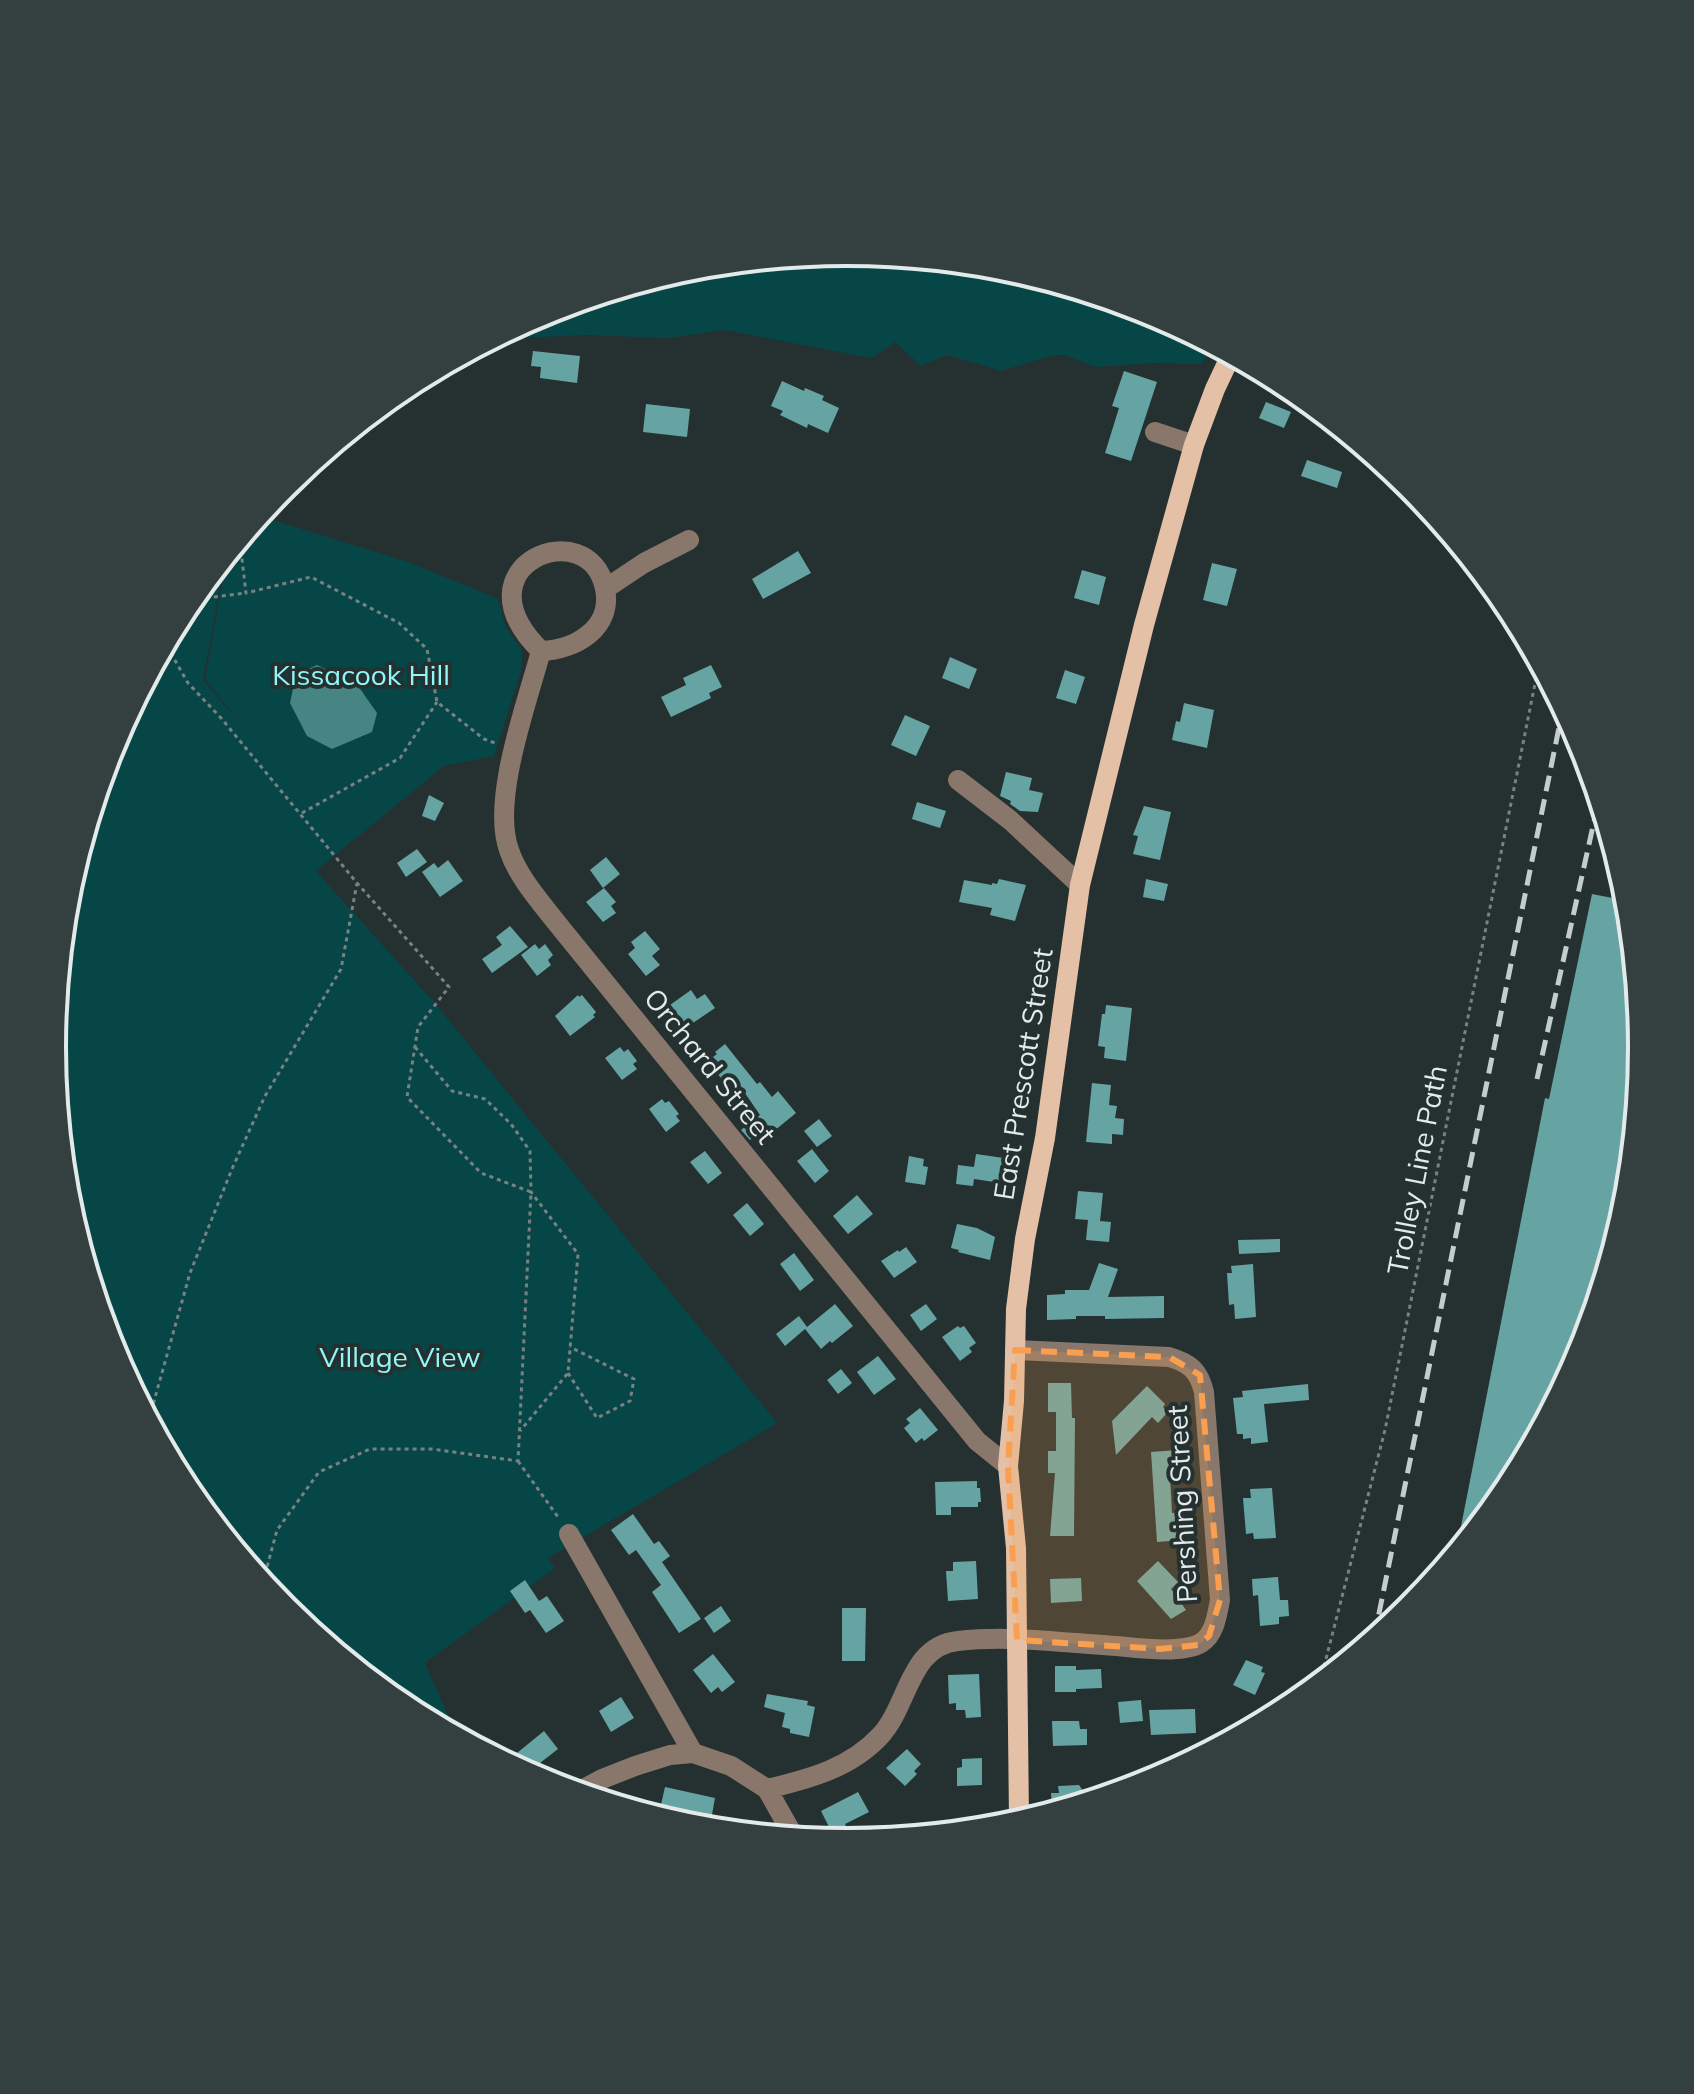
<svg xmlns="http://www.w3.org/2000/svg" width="1694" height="2094" viewBox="0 0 1694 2094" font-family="Mulish,sans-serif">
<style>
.green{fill:#074647}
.water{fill:#478585}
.building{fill:#66a4a4}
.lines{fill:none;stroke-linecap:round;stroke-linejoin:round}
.path{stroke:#788282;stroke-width:3;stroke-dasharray:4 4;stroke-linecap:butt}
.minor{stroke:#88776a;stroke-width:20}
.major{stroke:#e4c1a6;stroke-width:20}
.rail{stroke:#c4cccc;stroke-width:5;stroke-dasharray:16 8;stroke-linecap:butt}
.marked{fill:#fa9f4f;fill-opacity:0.2;stroke:#fa9f4f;stroke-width:6;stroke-dasharray:16 10;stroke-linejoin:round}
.labels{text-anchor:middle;stroke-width:8;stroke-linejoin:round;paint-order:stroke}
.park-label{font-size:28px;fill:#92f6f6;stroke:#253030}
.street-label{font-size:28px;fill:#e3eaea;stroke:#253030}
.rim{fill:none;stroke:#e3eaea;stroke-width:4}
</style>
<rect width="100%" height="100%" fill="#253030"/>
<path class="green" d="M847,252L1003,267L1152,313L1211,345L1202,364L1155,363L1097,367L1064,355H1054L1001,371L947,355L921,366L895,342L872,358L724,330L668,338L585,335L542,337L500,336L543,312L692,267Z
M260,516L411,563L498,599L505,626L521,649L522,668L494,756L444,766L316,871L433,1001L777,1423L548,1558L555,1568L425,1663L453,1726L446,1730L405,1708L285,1609L186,1488L112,1351L67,1202L52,1047L67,891L113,742L186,605L225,558L203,680L239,722L205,679L227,555Z"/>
<path class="water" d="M317,665L356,683L377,713L372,732L332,749L307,736L290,703L296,675Z"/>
<path class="building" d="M533,351L580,356L577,383L540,378L541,367L531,366Z
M1124,371L1157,382L1131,461L1105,453L1119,408L1112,406Z
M782,381L804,391L805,388L824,396L822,400L839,408L828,433L808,424L807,428L780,415L783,411L771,406Z
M1266,402L1291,412L1284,428L1259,418Z
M646,404L690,409L687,437L643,432Z
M1307,460L1342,472L1337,488L1301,476Z
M798,551L811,573L763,599L752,579Z
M1212,563L1237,569L1227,606L1203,600Z
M1082,570L1106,577L1099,605L1074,598Z
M950,657L977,669L969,689L942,678Z
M711,665L722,687L709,693L711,698L671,717L661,697L686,685L683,678Z
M1065,670L1085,677L1076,704L1056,698Z
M1184,703L1214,710L1207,748L1172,740L1176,721L1180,722Z
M905,715L930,726L916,756L891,745Z
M1006,772L1032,778L1029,790L1043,793L1038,812L1020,811L1010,804L1011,801L1000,796Z
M429,795L444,803L435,821L422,816Z
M917,802L946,811L940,828L912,819Z
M1144,806L1171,812L1160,860L1133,854L1138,836L1133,835Z
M417,849L427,862L406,877L397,863Z
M606,857L620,874L603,888L590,870Z
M448,860L463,881L440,897L422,872L434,863L438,868Z
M999,879L1026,885L1015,921L990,915L992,908L959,902L964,880L992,885V883L997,884Z
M1146,879L1168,884L1164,901L1143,897Z
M604,888L616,902L611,906L616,913L603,922L586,902Z
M1592,894L1628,901L1642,1047L1627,1203L1581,1352L1508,1489L1456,1552L1545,1098L1549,1099Z
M510,926L528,947L492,973L482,959L502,945L496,937Z
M645,931L660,949L652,956L660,965L646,976L628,954L635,948L631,942Z
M535,944L539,949L545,944L553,955L548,960L551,965L537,976L521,955Z
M691,990L697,999L705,994L715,1008L687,1027L670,1005Z
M578,995L579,997L582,995L596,1012L593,1015L595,1017L570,1036L555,1016Z
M1106,1005L1132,1008L1126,1061L1104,1058L1105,1047L1098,1046L1102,1014H1105Z
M725,1044L757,1084L760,1082L772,1097L778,1091L796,1113L774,1131L769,1125L750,1140L741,1130L760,1115L734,1077L732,1079L727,1073L721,1078L712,1067L718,1062L713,1057L717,1054L715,1052Z
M620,1047L624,1052L628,1049L637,1061L633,1064L637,1069L622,1080L605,1058Z
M1092,1083L1111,1085L1109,1105L1117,1106L1115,1118L1124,1119L1123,1135L1112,1134V1144L1086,1142Z
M662,1099L665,1103L669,1101L679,1114L676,1116L680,1121L666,1132L649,1109Z
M819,1119L832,1136L817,1147L804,1131Z
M812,1149L829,1171L815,1183L797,1161Z
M705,1151L722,1173L708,1184L690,1162Z
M976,1154L1004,1158L1001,1183L974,1179L973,1186L956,1184L958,1165L974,1167Z
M909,1156L924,1159L923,1166L928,1167L925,1185L905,1182Z
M1078,1191L1103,1193L1100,1221L1111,1222L1109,1242L1086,1240L1088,1220L1075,1219Z
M857,1195L873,1214L848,1234L833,1216Z
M747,1203L764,1224L750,1236L733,1215Z
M957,1224L977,1228L995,1237L990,1260L958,1252L959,1250L951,1248Z
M1280,1239V1252L1239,1254L1238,1240Z
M906,1247L917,1262L894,1278L881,1261L898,1250L899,1252Z
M794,1253L814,1280L800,1291L780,1264Z
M1099,1263L1118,1269L1108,1297L1164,1296V1318L1105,1319V1316H1076V1319L1047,1320V1295L1065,1294V1290H1089Z
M1253,1264L1256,1317L1235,1319L1234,1304L1229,1305L1227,1273H1232L1231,1266Z
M835,1304L853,1326L832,1343L830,1341L821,1349L805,1329L785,1346L776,1334L799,1316L807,1327Z
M926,1304L937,1319L921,1331L910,1315Z
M958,1326L960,1328L964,1326L976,1343L969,1348L972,1352L960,1361L942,1337Z
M878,1356L896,1379L874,1395L857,1372Z
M841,1369L852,1383L838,1394L827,1380Z
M1048,1383H1071L1072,1418H1075L1074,1536H1050L1055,1473H1048V1451H1056V1412H1048Z
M1308,1384L1309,1400L1264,1404L1268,1442L1251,1444V1438L1243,1439V1434H1237L1233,1398L1243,1397L1242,1391Z
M1147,1386L1165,1404L1163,1407L1168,1412L1158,1423L1152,1417L1116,1455L1112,1421Z
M920,1408L938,1430L924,1441L922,1438L916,1443L904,1428L910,1423L906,1419Z
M1177,1450L1180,1476L1170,1477L1172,1513L1181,1512L1184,1540L1157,1542L1151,1452Z
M977,1481V1488H980L981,1502H978V1507H951V1515H936L935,1482Z
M1272,1488L1276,1538L1254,1539L1253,1533L1246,1534L1243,1498H1251L1250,1489Z
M633,1514L654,1544L659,1541L670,1556L662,1562L701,1619L679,1633L652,1592L661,1585L636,1550L629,1555L611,1530Z
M976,1561L978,1599L948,1601L946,1571H953V1562Z
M1158,1561L1178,1582L1171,1589L1186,1610L1171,1619L1137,1581Z
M1278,1577L1280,1600H1288L1289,1616L1279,1617V1624L1260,1626L1258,1595L1253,1596L1252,1579Z
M1081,1578L1082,1601L1051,1603L1050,1579Z
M525,1580L539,1601L547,1596L564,1621L546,1633L530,1610L525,1613L510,1591Z
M721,1606L731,1621L714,1633L704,1618Z
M842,1608H866L865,1661H842Z
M713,1654L735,1682L722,1692L718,1687L711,1693L693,1670Z
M1246,1660L1263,1667L1261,1672L1265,1673L1255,1695L1233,1685Z
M1055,1666H1076V1670L1101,1669L1102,1688L1076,1689V1692H1055Z
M979,1674L981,1717L966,1718L965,1710H956V1703L949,1704L948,1675Z
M767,1694L808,1701L807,1705L815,1707L809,1737L790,1733V1729L782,1727L785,1713L764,1707Z
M621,1697L634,1718L611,1732L599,1711Z
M1141,1700L1143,1721L1120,1723L1118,1702Z
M1195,1709L1196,1733L1151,1735L1149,1710Z
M1052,1721H1079L1080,1729H1087V1745L1053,1746Z
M544,1731L558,1749L531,1770L517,1753Z
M907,1749L921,1764L914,1771L917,1774L905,1786L886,1768Z
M982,1758V1785L957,1786V1768L962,1767V1759Z
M1079,1785L1089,1800L1059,1809V1807L1052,1808L1051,1793H1059L1058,1786Z
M665,1787L715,1798L711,1820L660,1809Z
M858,1792L869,1812L845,1824L848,1830L834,1837L821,1811Z"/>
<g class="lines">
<path class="path" d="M244,535L241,551L246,593L311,577L399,623L427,649L437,702L484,739L495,743
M185,608L197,599L246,593
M302,813L400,758L437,702
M415,1047L452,1091L485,1099L511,1124L530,1151L531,1192L578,1254L568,1373L520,1431
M568,1373L597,1418L630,1401L634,1379L570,1347
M149,1419L190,1273L232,1169L265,1096L341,969L357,883L221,718L188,683L169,650V637
M518,1461L558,1517
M263,1582L277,1530L319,1472L370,1449H432L518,1461L531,1192L481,1173L407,1097L418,1027L449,987L357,883
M1320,1682L1385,1430L1539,664"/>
<path class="minor" d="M1155,432L1194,445
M689,540L644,563L605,589C590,511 453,565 541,651C527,703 491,800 509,850C518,877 539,900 556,922L977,1441L1008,1466
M541,651C575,650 613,628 605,589
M958,780L1010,820L1080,885
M569,1534L693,1753
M767,1789C809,1779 851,1768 881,1735C909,1704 909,1646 958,1641C1010,1635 1065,1643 1116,1646C1138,1648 1182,1654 1201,1643C1215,1634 1217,1615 1220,1600L1204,1392C1199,1371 1190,1363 1169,1357L1015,1350
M578,1792L602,1779L635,1766L670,1755L693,1753L731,1766L767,1789L794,1837"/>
<path class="major" d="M1019,1821L1016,1548L1008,1466L1014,1401L1016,1309L1025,1239L1045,1138L1080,885L1144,625L1194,445L1215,389L1231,355"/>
<path class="rail" d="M1537,1079L1599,799
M1374,1638L1563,708"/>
</g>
<path class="marked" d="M1015,1350L1169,1357L1200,1375L1220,1600L1209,1636L1198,1645L1160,1649L1017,1640L1008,1466Z"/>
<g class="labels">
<g class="park-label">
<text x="361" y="685">Kissacook Hill</text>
<text x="400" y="1367">Village View</text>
</g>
<g class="street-label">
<text transform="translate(710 1066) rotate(51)" y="10">Orchard Street</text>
<text transform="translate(1023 1074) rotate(-81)" y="10">East Prescott Street</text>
<text transform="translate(1417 1170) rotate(-79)" y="10">Trolley Line Path</text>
<text transform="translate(1182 1504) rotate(-93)" y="10">Pershing Street</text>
</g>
</g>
<path d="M0 0H1694V2094H0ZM66 1047a781 781 0 1 1 1562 0a781 781 0 1 1-1562 0Z" fill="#343f3f" fill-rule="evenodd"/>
<path class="rim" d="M66 1047a781 781 0 1 1 1562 0a781 781 0 1 1-1562 0Z"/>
</svg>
